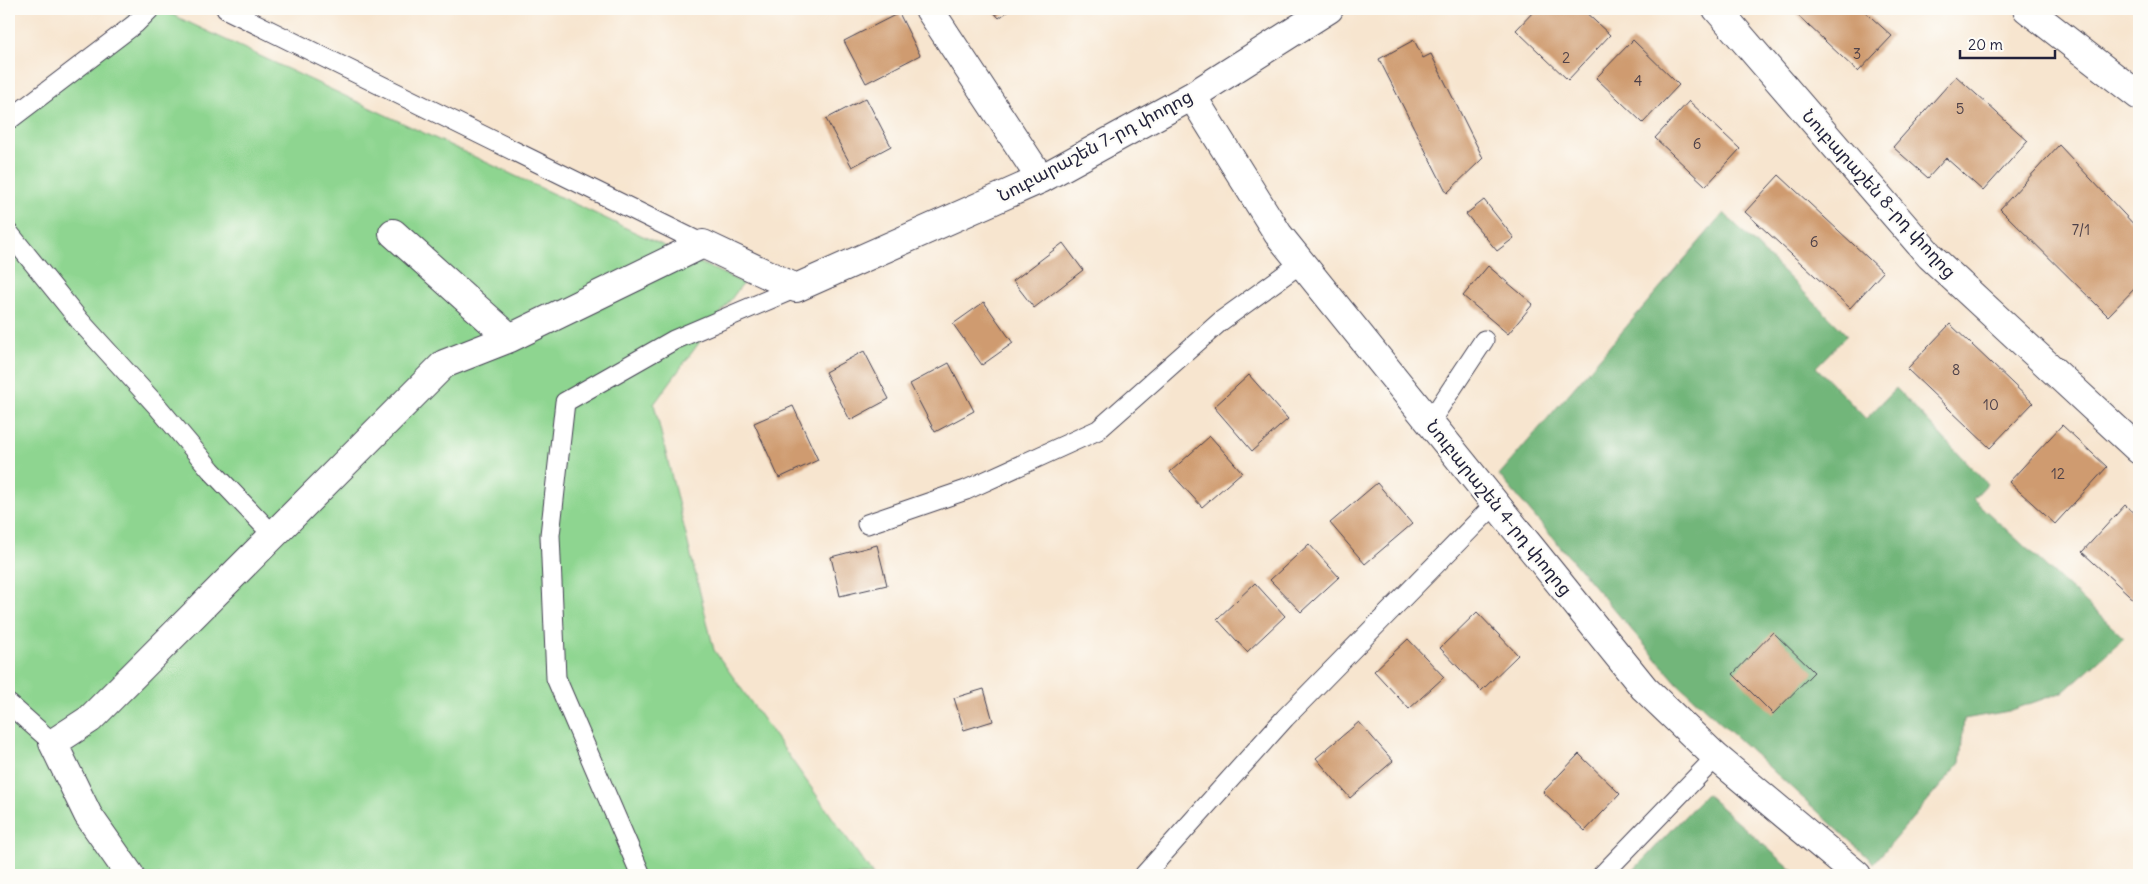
<svg xmlns="http://www.w3.org/2000/svg" width="2148" height="884" viewBox="0 0 2148 884" font-family="Delius,'Noto Sans Armenian',sans-serif">
<style>
.green{fill:#8ed590;stroke:#587c66}
.forest{fill:#72b67a;stroke:#4a6c5a}
.building{fill:#cf9b6f}
.lines{fill:none;stroke-linecap:round;stroke-linejoin:round}
.lane-casing{stroke:#423f51;stroke-width:21}
.street-casing{stroke:#423f51;stroke-width:30}
.lane{stroke:#fff;stroke-width:19}
.street{stroke:#fff;stroke-width:28}
.labels{text-anchor:middle;stroke-width:4.5;stroke-linejoin:round;paint-order:stroke}
.number-label{font-size:15px;fill:#4d4048}
.street-label{font-size:18px;fill:#22223b;stroke:#fdfcf7}
</style>
<rect width="100%" height="100%" fill="#fdfcf7"/>
<filter id="ink" filterUnits="userSpaceOnUse"><feTurbulence type="fractalNoise" baseFrequency=".02" numOctaves="2"/><feDisplacementMap in="SourceGraphic" scale="10" xChannelSelector="R" yChannelSelector="G"/><feConvolveMatrix kernelMatrix="1 2 1 2 8 2 1 2 1" color-interpolation-filters="sRGB"/></filter>
<filter id="wash" filterUnits="userSpaceOnUse"><feTurbulence type="fractalNoise" baseFrequency=".0096" numOctaves="4" result="noise"/><feDisplacementMap in="SourceGraphic" scale="20" xChannelSelector="R" yChannelSelector="G"/><feGaussianBlur stdDeviation="1.12" result="paint"/><feColorMatrix in="noise" values="0 0 0 0 0 0 0 0 0 0 0 0 0 0 0 0 0 1.4 0 .05"/><feComposite in="paint" operator="in"/></filter>
<g filter="url(#wash)">
<rect width="100%" height="100%" fill="#f7e5cf"/>
<path class="green" d="M138,9H160L743,283L654,404L714,650L873,875H9V117Z"/>
<path class="forest" d="M1724,213L1847,335L1816,367L1866,419L1896,388L1987,484L1973,499L2124,638L2063,692L2009,711L1964,719L1960,763L1874,863L1677,683L1499,475Z
M1706,794L1798,875H1629Z"/>
<g id="blocks">
<path class="building" d="M991,9H1011L999,18Z
M1536,9H1582L1610,35L1568,80L1516,30Z
M1791,9H1862L1892,36L1858,72Z
M899,13L920,55L866,83L844,41Z
M1414,40L1423,58L1431,54L1483,158L1447,193L1379,59Z
M1633,40L1679,85L1643,123L1596,78Z
M1956,76L2028,141L1983,191L1946,158L1928,178L1893,147Z
M866,98L891,146L852,167L826,119Z
M1689,101L1740,149L1706,186L1655,138Z
M2059,145L2139,230V284L2108,316L2000,209Z
M1779,175L1883,272L1850,308L1745,212Z
M1484,200L1514,238L1497,251L1466,214Z
M1063,243L1083,270L1034,308L1013,281Z
M1488,266L1533,304L1508,334L1463,296Z
M984,302L1013,343L982,365L953,324Z
M1950,324L2033,403L1990,448L1907,369Z
M864,351L889,399L850,420L825,372Z
M949,363L974,411L935,432L910,384Z
M1249,375L1288,419L1252,451L1214,407Z
M793,406L818,460L779,478L754,423Z
M2062,425L2107,467L2055,524L2009,482Z
M1210,436L1242,472L1202,507L1170,472Z
M1377,483L1412,524L1365,564L1330,523Z
M2125,505L2139,518V604L2082,552Z
M1309,544L1339,577L1301,612L1270,580Z
M877,545L887,585L840,596L831,557Z
M1255,583L1285,616L1247,652L1217,619Z
M1477,612L1518,655L1481,691L1440,648Z
M1773,632L1814,672L1773,714L1733,674Z
M1408,639L1444,677L1409,709L1374,671Z
M984,689L993,721L964,730L954,698Z
M1359,722L1393,761L1350,798L1316,758Z
M1579,754L1620,794L1585,831L1543,792Z"/>
</g>
</g>
<g filter="url(#ink)">
<use href="#blocks" fill-opacity="0" stroke="#423f51" stroke-width="1"/>
<g class="lines">
<defs>
<path id="lane" d="M226,9L703,244
M9,120L135,24L150,9
M9,233L80,321L157,406L211,470L273,535
M1429,423L1484,340
M867,524L966,490L1098,430L1221,321L1301,263
M9,704L53,743
M641,875L556,678L550,535L565,402L674,340L796,288
M1144,875L1285,718L1495,504
M1602,875L1716,757"/>
<path id="street" d="M929,9L1041,179
M1717,9L1930,256L2139,450
M2027,9L2139,96
M1192,96L1278,234L1644,688L1716,757L1857,875
M393,233L510,338
M130,875L88,815L53,743L90,719L444,364L510,338L703,244L796,288L1041,179L1192,96L1329,9"/>
</defs>
<use href="#lane" class="lane-casing"/>
<use href="#street" class="street-casing"/>
<use href="#lane" class="lane"/>
<use href="#street" class="street"/>
</g>
</g>
<g class="labels">
<g class="number-label">
<text x="1857" y="59">3</text>
<text x="1566" y="63">2</text>
<text x="1638" y="86">4</text>
<text x="1960" y="114">5</text>
<text x="1697" y="149">6</text>
<text x="2081" y="235">7/1</text>
<text x="1814" y="247">6</text>
<text x="1956" y="375">8</text>
<text x="1991" y="410">10</text>
<text x="2058" y="479">12</text>
</g>
<g class="street-label">
<text transform="translate(1095 146) rotate(-28)" y="6">Նուբարաշեն 7-րդ փողոց</text>
<text transform="translate(1879 194) rotate(48)" y="6">Նուբարաշեն 8-րդ փողոց</text>
<text transform="translate(1499 508) rotate(51)" y="6">Նուբարաշեն 4-րդ փողոց</text>
</g>
</g>
<rect width="2148" height="884" fill="none" stroke="#fdfcf7" stroke-width="30"/>
<path d="M1960 50v8h95v-8" fill="none" stroke="#22223b" stroke-width="2.5"/>
<text x="1968" y="50" font-size="15" fill="#22223b" stroke="#fdfcf7" stroke-width="4" paint-order="stroke">20 m</text>
</svg>
